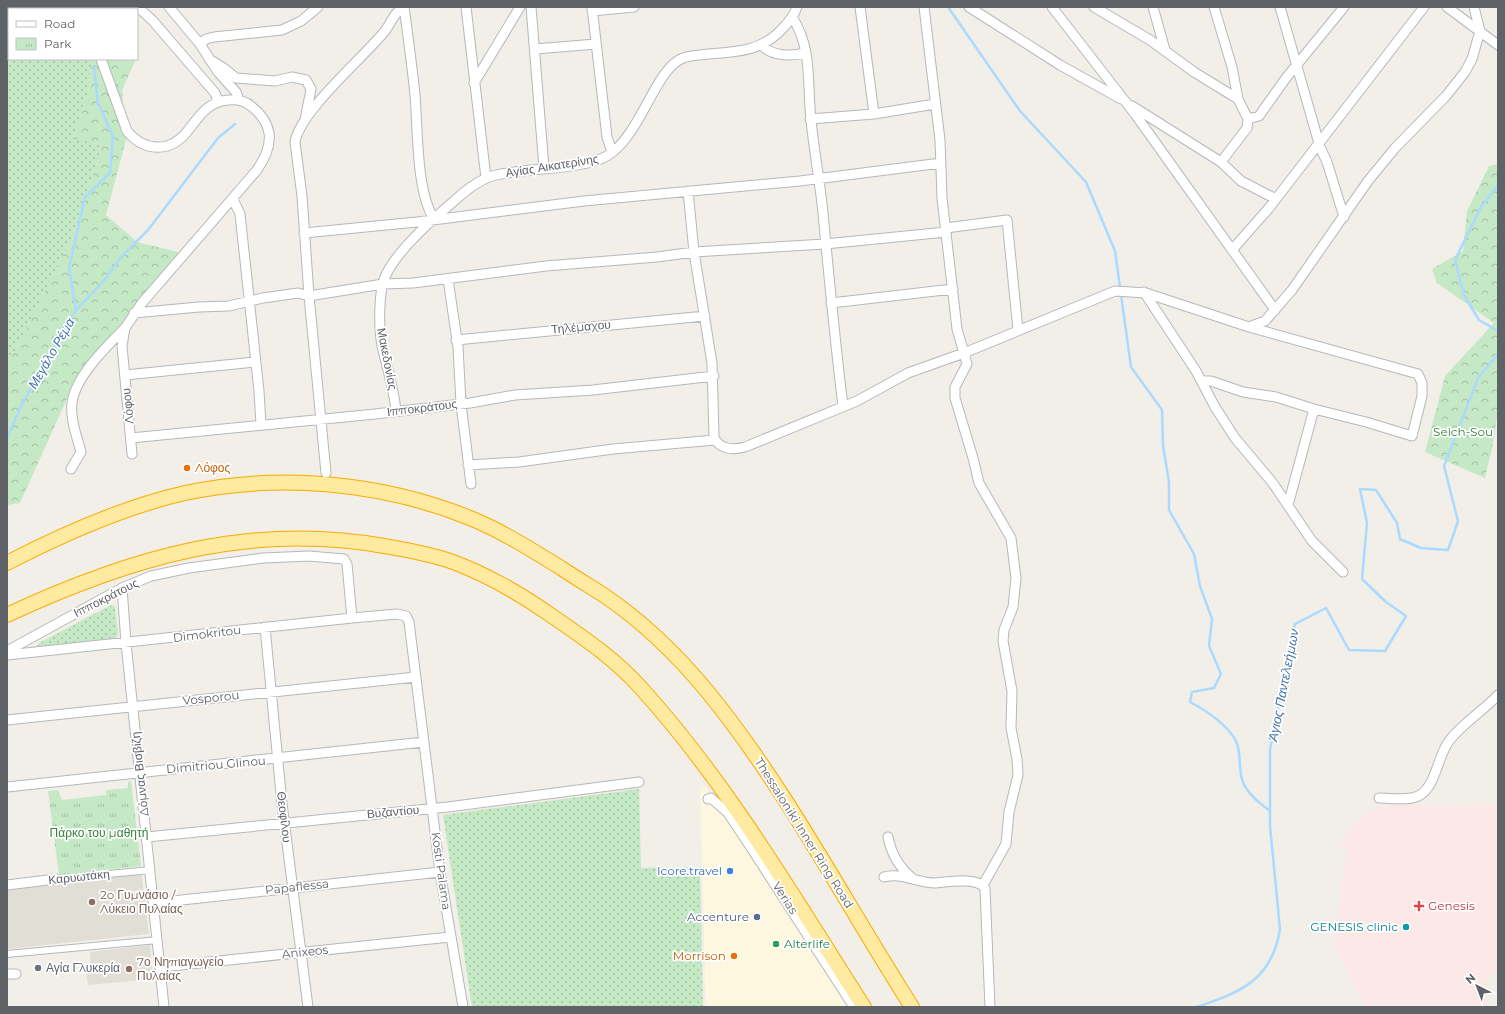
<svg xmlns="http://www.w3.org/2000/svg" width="1505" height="1014" viewBox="0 0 1505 1014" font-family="Montserrat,sans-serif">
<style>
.commercial{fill:#fef7e0}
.education{fill:#e1ded6}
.medical{fill:#fce8e6}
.grass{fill:url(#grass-dots)}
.forest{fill:url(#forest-crowns)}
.park{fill:url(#park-tufts)}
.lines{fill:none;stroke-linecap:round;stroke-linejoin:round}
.stream{stroke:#aadaff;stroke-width:2.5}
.pedestrian-casing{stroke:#b5b8bc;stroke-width:8}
.minor-casing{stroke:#b5b8bc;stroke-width:11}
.trunk-casing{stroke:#f9ab00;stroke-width:16}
.pedestrian{stroke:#fff;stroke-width:6}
.minor{stroke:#fff;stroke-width:9}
.trunk{stroke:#feeaa1;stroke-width:14}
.food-dot{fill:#e8710a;stroke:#fff;stroke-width:1.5}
.shop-dot{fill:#3f7fe0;stroke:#fff;stroke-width:1.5}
.education-dot{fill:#8d6e63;stroke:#fff;stroke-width:1.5}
.health-dot{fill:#e0444e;stroke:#fff;stroke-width:1.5}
.service-dot{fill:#5c6f8a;stroke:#fff;stroke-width:1.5}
.culture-dot{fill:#0f9aa8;stroke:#fff;stroke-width:1.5}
.leisure-dot{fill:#2e9e5b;stroke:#fff;stroke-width:1.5}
.worship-dot{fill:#6b7280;stroke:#fff;stroke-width:1.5}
.labels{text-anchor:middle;stroke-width:3.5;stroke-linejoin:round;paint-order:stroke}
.street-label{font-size:12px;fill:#5f6368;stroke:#fff}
.park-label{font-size:12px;fill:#348238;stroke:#fff}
.food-label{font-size:12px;fill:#c56008;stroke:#fff;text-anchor:start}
.shop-label{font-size:12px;fill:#366cbe;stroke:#fff;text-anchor:end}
.education-label{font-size:12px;fill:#785e54;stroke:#fff;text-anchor:start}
.health-label{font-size:12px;fill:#be3a42;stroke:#fff;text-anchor:start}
.service-label{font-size:12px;fill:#4e5e75;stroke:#fff;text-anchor:end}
.culture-label{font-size:12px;fill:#0d838f;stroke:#fff;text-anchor:end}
.leisure-label{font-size:12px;fill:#27864d;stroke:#fff;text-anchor:start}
.worship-label{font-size:12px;fill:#5b616d;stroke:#fff;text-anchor:start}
.water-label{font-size:13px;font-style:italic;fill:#4174aa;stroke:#fff}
</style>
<defs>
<pattern id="grass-dots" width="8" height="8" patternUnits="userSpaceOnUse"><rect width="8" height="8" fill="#c5e8c5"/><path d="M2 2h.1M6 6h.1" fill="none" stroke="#a3c0a4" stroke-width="1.8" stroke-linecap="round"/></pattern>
<pattern id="forest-crowns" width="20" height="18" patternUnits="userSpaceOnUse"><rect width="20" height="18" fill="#c5e8c5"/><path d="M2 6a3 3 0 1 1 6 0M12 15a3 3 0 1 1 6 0" fill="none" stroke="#a3c0a4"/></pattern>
<pattern id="park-tufts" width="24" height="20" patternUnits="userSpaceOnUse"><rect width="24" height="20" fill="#c5e8c5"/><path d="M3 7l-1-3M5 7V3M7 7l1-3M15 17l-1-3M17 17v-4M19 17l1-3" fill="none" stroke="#a3c0a4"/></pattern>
</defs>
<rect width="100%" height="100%" fill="#f1efe8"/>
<path class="commercial" d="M705,786L806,934L851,1007H706L700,788Z"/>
<path class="education" d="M141,871L149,934L7,949V890L79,882V878Z
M150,945L153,979L88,985L86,968H91L90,952Z"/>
<path class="medical" d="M1498,804V965L1478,992L1494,1007H1471L1469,1005L1467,1007H1365L1334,945L1347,847L1339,843L1359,819L1376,809L1400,805Z"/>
<path class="grass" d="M7,44H9V59H92L88,95L73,137L102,146L75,232L7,366Z
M111,605L115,606L118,634L115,639L41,647L37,646L39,643Z
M639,789L641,868L700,867L703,1007H472L443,815Z"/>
<path class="forest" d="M92,59H136L122,90L126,140L106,215L137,242L182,253L143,294L128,316L89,360L74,383L20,503L7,505V366L75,232L102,146L73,138L88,95Z
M1498,164V410L1493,444L1485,478L1425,452L1445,376L1494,323L1437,283L1432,269L1463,251L1467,211L1489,166Z"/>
<path class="park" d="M131,781L141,866L59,875L48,791L58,790L62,800L106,795V790L128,788V782Z"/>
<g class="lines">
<path class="stream" d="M85,7L86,9
M948,7L1020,111L1086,182L1115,251L1131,367L1162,410L1163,446L1169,482V510L1194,554L1200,586L1212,619L1209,646L1221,674L1214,688L1192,692L1190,702C1207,711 1224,722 1235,739C1242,751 1238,766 1242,779C1245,792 1259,803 1270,811
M1498,185L1481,207L1455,260L1464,295L1479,320L1498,331
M76,310L103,282L121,257L148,230L218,138L235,124
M7,438L22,404L76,310L69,268L85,197L110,173L113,136L98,103L94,66
M1197,1007C1241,992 1272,980 1280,929L1270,826V749L1295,624L1326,608L1349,650L1385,651L1406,616L1386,602L1362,579L1367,523L1360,489L1376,490L1397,523L1400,539L1421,548L1448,550L1458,521L1444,466L1478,378L1498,354"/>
<defs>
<path id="pedestrian" d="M56,879L151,870
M7,954L158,940"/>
<path id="minor" d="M169,7L200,44L218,72L236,92L239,100
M466,7L486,178
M531,7L544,168
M592,7L607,137L612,152
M860,7L874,114
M924,7L940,140L942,198L957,329L967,364L955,387V398L973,458L979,483L1011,538L1016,578L1013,607L1004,630L1003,641L1012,691L1011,728L1017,759L1018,775L1009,812L1006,844L983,885
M969,7L1060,65L1121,99
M1052,7L1135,114L1275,310
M1094,7L1150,40L1194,72L1238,99
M1153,7L1165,50
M1214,7L1232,67L1238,99L1248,119
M1280,7L1320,147L1327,162L1344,217
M1447,7L1498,45
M139,8L153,21L215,93L218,101
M592,11L634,7
M792,17C813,48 807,86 811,120C814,151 820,182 823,213C829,278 835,342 843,406
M7,35L9,34
M200,44L206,39L214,37L282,30L301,21L318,7
M762,45C771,57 792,56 805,53
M535,49L596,44
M101,59L127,131C137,143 150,150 167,146C194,138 195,103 228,100C236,99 245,101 251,106C260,113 267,121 269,133C271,147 264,159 257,170L142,303L125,328L122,346L132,454
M209,59L225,69L236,78L275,81L292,77L306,80L311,89L305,120
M474,83L520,7
M1132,106L1221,162L1241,181L1276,199
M810,119L874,114L935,104
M1221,162L1247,128L1248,119L1259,116L1286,78L1344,7
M688,191L694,252L712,363L714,437C719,450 734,450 745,447L857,401L908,373L964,353L1115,291L1146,293L1249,327L1418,374L1422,383V396L1412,436L1366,422L1314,409L1276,397L1243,392L1211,381H1202
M233,199L240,214L259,391L261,425
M946,228L1007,220L1018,330
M304,233L417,222L584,201L800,181L941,163
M1232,250L1269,208L1424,7
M448,279L458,347L461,404L471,484
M1144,292L1196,371L1215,407L1235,438L1272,482L1312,541L1343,572
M309,296L383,284L413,283L546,266L657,257L694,252L825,244L946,232
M831,303L953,289
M134,313L199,307L229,306L263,298L298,293L309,296
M1249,327L1265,321L1292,290L1368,181L1395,148L1446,96L1465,72L1472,59L1480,31L1474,7
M456,340L705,316
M125,375L255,362
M396,411C394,389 387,368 382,346C379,330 378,293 385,277C394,256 422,229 439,214C456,200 474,180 496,175C526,168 582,170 607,156C641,136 655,68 683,58C691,55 701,55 709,54C737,52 762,51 782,29C789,22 794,16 797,7
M131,438L375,414L470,403L515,395L593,390L714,376
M468,465L519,462L613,449L715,440
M71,469L81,452C77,437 70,419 72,403C75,377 107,346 125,328
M326,473L309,296L302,196L295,142C300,111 364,57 385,31C391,23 395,11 404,7C408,36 412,66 415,95C418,129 416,191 434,219
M1288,505L1314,409
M122,588L126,643L164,1007
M265,627L282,804L308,1007
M7,651L122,588L151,576L189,568L263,558L309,556L344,559L347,564L352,618
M7,655L352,618L397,614L406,616L409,622L440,872L463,1007
M7,720L416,677
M7,787L424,742
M1379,798C1389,798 1402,800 1412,798C1436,794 1436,758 1449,741C1463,723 1483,711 1498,695
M708,799L711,798L728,813L748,843L854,1007
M147,837L448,807L639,782
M888,837C891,853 900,868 912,878
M884,877C901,872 917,883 935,883C947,882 979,876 985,889L990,1007
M7,885L56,879
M154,903L440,872
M161,967L450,937
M7,974H16"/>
<path id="trunk" d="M7,563C63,534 123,507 185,493C279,473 381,482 470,518C502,531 532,550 561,568C576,578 591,587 605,596C643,622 678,656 707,691C787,789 844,901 912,1007
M7,615C129,558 249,522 384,546C407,550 431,554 453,562C488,575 522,595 552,616C584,638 615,659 641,688C728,784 794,898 864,1007"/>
</defs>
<use href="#pedestrian" class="pedestrian-casing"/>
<use href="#minor" class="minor-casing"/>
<use href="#trunk" class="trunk-casing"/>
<use href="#pedestrian" class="pedestrian"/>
<use href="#minor" class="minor"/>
<use href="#trunk" class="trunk"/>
</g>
<g class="food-dot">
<circle cx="187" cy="468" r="4"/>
<circle cx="734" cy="956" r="4"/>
</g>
<circle class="shop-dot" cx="730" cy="871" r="4"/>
<g class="education-dot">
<circle cx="92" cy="902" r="4"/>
<circle cx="129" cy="969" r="4"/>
</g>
<path class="health-dot" d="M1417 900h4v4h4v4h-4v4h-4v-4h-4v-4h4z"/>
<circle class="service-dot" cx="757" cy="917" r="4"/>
<circle class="culture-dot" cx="1406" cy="927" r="4"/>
<circle class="leisure-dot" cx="776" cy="944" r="4"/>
<circle class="worship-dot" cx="38" cy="968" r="4"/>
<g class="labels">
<g class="street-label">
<text transform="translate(552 166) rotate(-9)" y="4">Αγίας Αικατερίνης</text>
<text transform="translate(581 327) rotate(-5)" y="4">Τηλέμαχου</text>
<text transform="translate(387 359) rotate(79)" y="4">Μακεδονίας</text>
<text transform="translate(128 406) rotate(-96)" y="4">Λόφου</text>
<text transform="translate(422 408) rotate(-7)" y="4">Ιπποκράτους</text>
<text transform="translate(106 598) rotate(-27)" y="4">Ιπποκράτους</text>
<text transform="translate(207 634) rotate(-7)" y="4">Dimokritou</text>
<text transform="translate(211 698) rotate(-6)" y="4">Vosporou</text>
<text transform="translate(216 765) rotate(-5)" y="4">Dimitriou Glinou</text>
<text transform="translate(140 774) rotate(-96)" y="4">Δόμνας Βισβίζη</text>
<text transform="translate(393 812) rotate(-5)" y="4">Βυζαντίου</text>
<text transform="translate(284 817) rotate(83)" y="4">Θεοφίλου</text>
<text transform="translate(804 833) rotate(58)" y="4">Thessaloniki Inner Ring Road</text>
<text transform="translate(441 871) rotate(82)" y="4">Kosti Palama</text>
<text transform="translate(79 877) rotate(-6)" y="4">Καρυωτάκη</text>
<text transform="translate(297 887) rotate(-6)" y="4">Papaflessa</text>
<text transform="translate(785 898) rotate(57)" y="4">Verias</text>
<text transform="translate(305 952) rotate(-6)" y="4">Anixeos</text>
</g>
<g class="park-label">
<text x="1463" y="436">Seich-Sou</text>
<text x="99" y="837">Πάρκο του μαθητή</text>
</g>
<g class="food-label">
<text x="195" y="472">Λόφος</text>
<text x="726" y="960" text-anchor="end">Morrison</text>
</g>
<g class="shop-label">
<text x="722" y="875">Icore.travel</text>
</g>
<g class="education-label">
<text x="100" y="899">2o Γυμνάσιο /<tspan x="100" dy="14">Λύκειο Πυλαίας</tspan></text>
<text x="137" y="966">7ο Νηπιαγωγείο<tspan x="137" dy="14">Πυλαίας</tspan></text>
</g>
<g class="health-label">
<text x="1428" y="910">Genesis</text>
</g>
<g class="service-label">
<text x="749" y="921">Accenture</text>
</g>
<g class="culture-label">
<text x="1398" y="931">GENESIS clinic</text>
</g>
<g class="leisure-label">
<text x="784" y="948">Alterlife</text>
</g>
<g class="worship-label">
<text x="46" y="972">Αγία Γλυκερία</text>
</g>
<g class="water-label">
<text transform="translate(51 353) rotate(-60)" y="5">Μεγάλο Ρέμα</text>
<text transform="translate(1283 685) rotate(-79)" y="5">Άγιος Παντελεήμων</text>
</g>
</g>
<rect width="1505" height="1014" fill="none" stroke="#5f6368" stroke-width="16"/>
<rect x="8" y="8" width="130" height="52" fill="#ffffff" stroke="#bfc1c3"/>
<rect x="16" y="21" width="20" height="6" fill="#ffffff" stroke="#bfc1c3"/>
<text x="44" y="28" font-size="12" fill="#5f6368">Road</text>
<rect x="16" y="38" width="20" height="12" fill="url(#park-tufts)" stroke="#bfc1c3"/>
<text x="44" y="48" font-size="12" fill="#5f6368">Park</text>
<g transform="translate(1477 986) rotate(318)" stroke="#ffffff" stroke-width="3" paint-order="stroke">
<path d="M0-3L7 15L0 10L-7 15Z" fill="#5f6368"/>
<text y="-6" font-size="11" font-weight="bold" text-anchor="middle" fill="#5f6368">N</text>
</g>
</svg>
